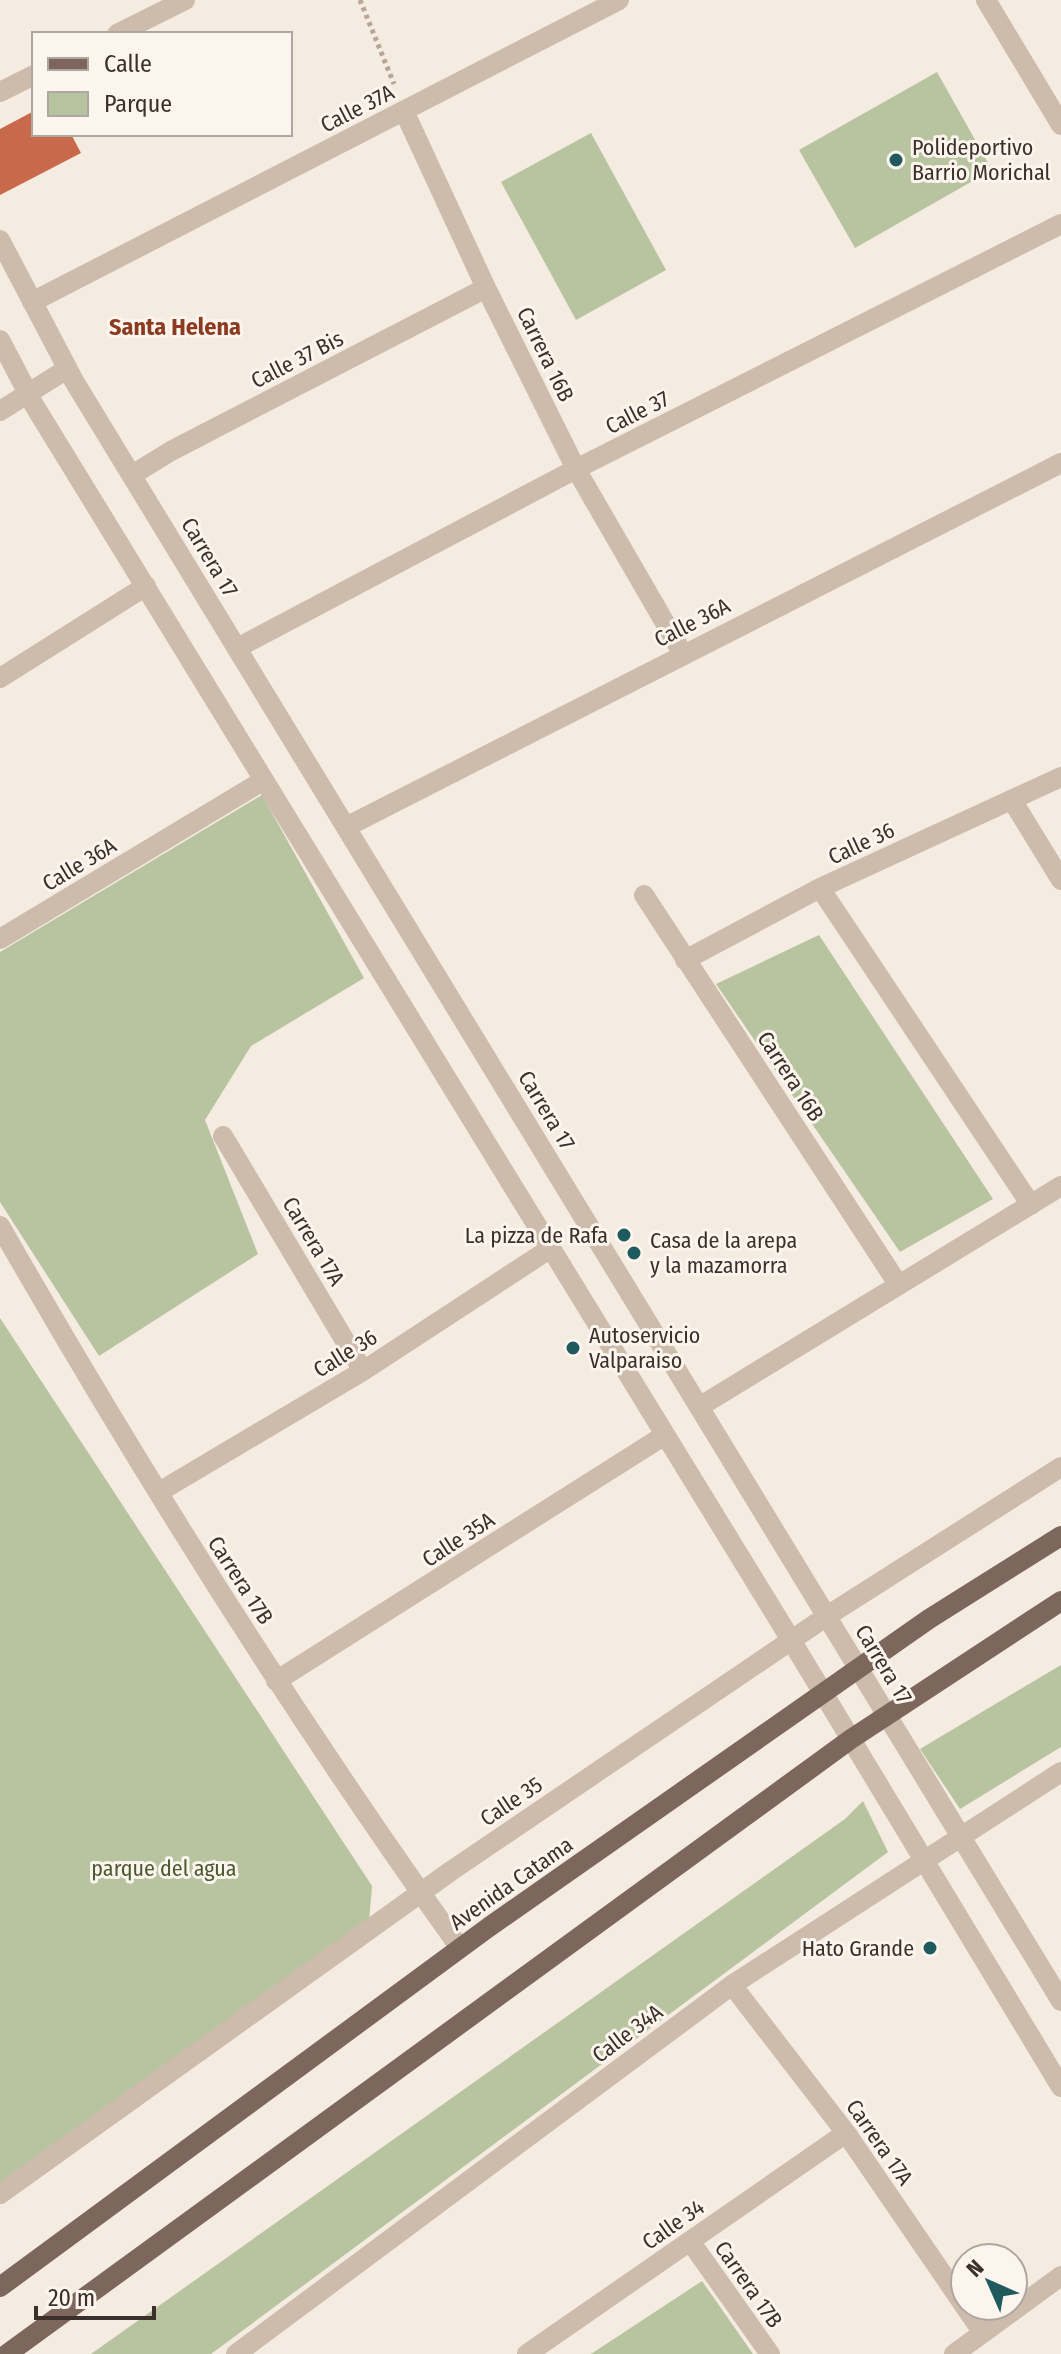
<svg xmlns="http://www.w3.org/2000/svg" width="1061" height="2354" viewBox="0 0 1061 2354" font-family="'Fira Sans Condensed',sans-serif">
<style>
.green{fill:#b8c4a0}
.building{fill:#c8694b}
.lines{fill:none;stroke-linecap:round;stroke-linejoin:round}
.path{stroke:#b9a596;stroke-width:5;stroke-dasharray:4 4;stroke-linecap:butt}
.minor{stroke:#cdbbac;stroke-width:20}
.major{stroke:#7d675c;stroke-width:20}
.poi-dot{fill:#1f5a5e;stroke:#fbf5ee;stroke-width:3}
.labels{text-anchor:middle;stroke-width:6;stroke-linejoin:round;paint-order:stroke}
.street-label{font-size:22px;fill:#3b302b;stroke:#fbf5ee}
.poi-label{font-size:22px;fill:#3b302b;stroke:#fbf5ee;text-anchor:start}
.park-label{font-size:22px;fill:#4a5a2e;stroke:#fbf5ee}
.neighbourhood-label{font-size:24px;font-weight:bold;fill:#8c3b22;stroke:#fbf5ee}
</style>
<rect width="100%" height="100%" fill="#f4ebe1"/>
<path class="green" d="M937,72L992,170L855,248L799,150Z
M591,133L666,270L576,320L501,182Z
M262,795L364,978L251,1046L205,1120L258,1254L99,1356L0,1202V952Z
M819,935L993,1199L900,1252L716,984Z
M0,1318L372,1886L369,1922L0,2190Z
M1061,1665V1747L960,1809L920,1749Z
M863,1801L888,1852L211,2354H91L845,1819Z
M702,2281L753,2354H591Z"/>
<path class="building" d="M34,111V134H71L81,153L0,195V129Z"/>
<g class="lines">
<path class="path" d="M360,0L394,84"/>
<path class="minor" d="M986,0L1061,125
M117,34L185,0
M0,92L34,75
M404,111L486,288L576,469L683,654
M0,240L74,381L1061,2001
M32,302L619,0
M0,340L34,405L791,1640L1061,2087
M0,411L67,369
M132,475L171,451L486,288
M237,648L576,469L1061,224
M0,678L146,586
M1012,800L1061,880
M346,827L1061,463
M820,888L1031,1205
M644,895L898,1284
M0,939L264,780
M685,960L820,888L1061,777
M223,1136L363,1371
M0,1226C142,1474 294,1716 460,1948
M699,1407L1061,1186
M159,1492L363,1371L551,1248
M276,1681L665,1435
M732,1985L846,2133L983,2333
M0,2194L451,1871L827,1616L1061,1467
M690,2241L770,2354
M236,2354L732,1985L1061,1772
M527,2354L846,2133
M954,2354L1061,2276"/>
<path class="major" d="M0,2287L489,1927L929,1619L1061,1536
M7,2354L851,1739L1061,1601"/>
</g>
<g class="poi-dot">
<circle cx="896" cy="160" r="8"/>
<circle cx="624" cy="1235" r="8"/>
<circle cx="634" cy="1253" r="8"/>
<circle cx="573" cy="1348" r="8"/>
<circle cx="930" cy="1948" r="8"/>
</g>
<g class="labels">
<g class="street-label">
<text transform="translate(357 108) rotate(-27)" y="8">Calle 37A</text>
<text transform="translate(546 354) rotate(64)" y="8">Carrera 16B</text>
<text transform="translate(297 359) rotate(-27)" y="8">Calle 37 Bis</text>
<text transform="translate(637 412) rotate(-27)" y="8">Calle 37</text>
<text transform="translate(210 557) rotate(59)" y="8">Carrera 17</text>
<text transform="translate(692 622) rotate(-27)" y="8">Calle 36A</text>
<text transform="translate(861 843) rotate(-25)" y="8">Calle 36</text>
<text transform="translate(79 864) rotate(-31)" y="8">Calle 36A</text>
<text transform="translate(791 1076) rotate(57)" y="8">Carrera 16B</text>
<text transform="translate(547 1110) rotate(59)" y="8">Carrera 17</text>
<text transform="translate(314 1241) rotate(59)" y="8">Carrera 17A</text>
<text transform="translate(345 1353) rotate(-32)" y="8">Calle 36</text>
<text transform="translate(458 1539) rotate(-33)" y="8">Calle 35A</text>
<text transform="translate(241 1580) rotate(57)" y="8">Carrera 17B</text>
<text transform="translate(884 1664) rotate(59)" y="8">Carrera 17</text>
<text transform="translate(511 1801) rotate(-34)" y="8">Calle 35</text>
<text transform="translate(511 1883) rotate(-35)" y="8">Avenida Catama</text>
<text transform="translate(627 2033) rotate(-37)" y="8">Calle 34A</text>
<text transform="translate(880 2142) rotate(55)" y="8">Carrera 17A</text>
<text transform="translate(673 2224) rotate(-35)" y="8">Calle 34</text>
<text transform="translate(749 2284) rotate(55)" y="8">Carrera 17B</text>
</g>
<g class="poi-label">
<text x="912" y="155">Polideportivo<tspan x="912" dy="25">Barrio Morichal</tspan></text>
<text x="608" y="1243" text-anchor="end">La pizza de Rafa</text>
<text x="650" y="1248">Casa de la arepa<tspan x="650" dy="25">y la mazamorra</tspan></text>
<text x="589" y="1343">Autoservicio<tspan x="589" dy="25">Valparaiso</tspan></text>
<text x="914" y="1956" text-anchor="end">Hato Grande</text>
</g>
<g class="park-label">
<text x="164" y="1876">parque del agua</text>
</g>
<g class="neighbourhood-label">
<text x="175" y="335">Santa Helena</text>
</g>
</g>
<rect x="32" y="32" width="260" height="104" fill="#fbf5ee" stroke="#aea6a0" stroke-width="2"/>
<rect x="48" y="58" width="40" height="12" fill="#7d675c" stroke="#aea6a0" stroke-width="2"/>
<text x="104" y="72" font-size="24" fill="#3b302b">Calle</text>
<rect x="48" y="92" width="40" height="24" fill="#b8c4a0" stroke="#aea6a0" stroke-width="2"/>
<text x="104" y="112" font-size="24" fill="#3b302b">Parque</text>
<g transform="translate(989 2282) rotate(315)"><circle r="38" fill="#fbf5ee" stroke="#aea6a0" stroke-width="2"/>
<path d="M0-6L14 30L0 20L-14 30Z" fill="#1f5a5e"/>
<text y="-12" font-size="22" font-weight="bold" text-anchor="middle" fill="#3b302b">N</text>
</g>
<path d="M36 2306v12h118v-12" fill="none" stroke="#3b302b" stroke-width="4"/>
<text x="48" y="2306" font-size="24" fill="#3b302b" stroke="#fbf5ee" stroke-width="6" paint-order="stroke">20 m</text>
</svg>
